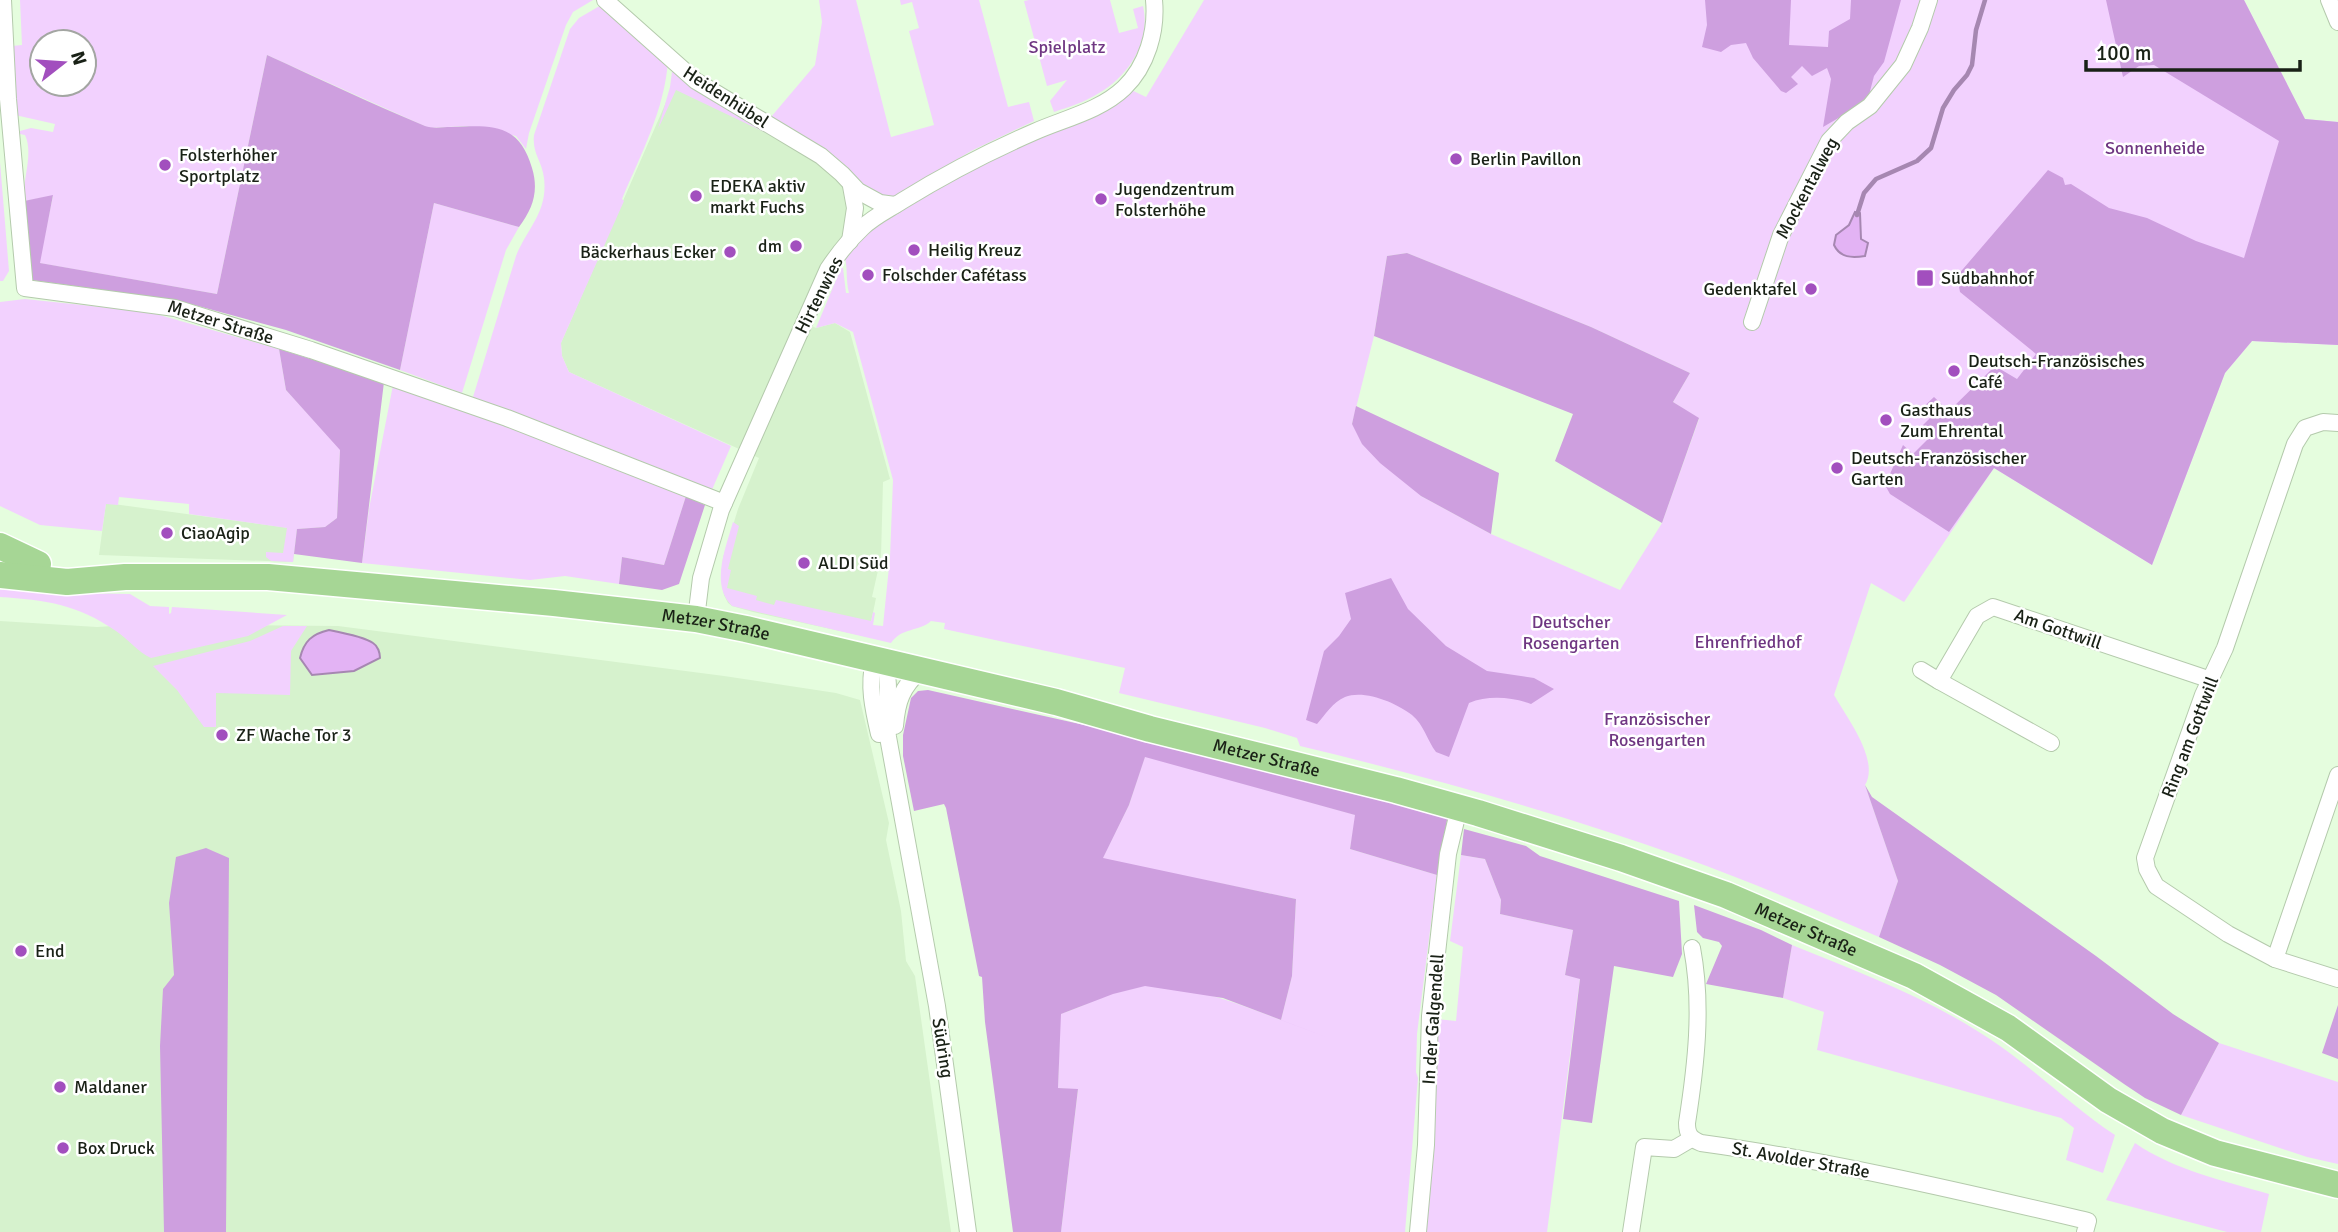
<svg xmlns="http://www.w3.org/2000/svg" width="2338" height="1232" viewBox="0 0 2338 1232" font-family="Signika,sans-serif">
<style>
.built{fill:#d6f2cd}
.green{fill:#f2d1fe;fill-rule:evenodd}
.forest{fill:#ce9fdf}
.water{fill:#e3b3f4;stroke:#a687b1;stroke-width:2}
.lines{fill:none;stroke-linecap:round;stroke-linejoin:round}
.stream{stroke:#a687b1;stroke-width:4.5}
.street-casing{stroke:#b4caac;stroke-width:18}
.primary-casing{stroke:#fff;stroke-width:29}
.street{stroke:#fff;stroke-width:16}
.primary{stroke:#a6d695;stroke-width:26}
.poi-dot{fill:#a24fbe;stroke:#fff;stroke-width:2.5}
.labels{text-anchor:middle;stroke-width:5;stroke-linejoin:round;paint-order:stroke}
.park-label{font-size:18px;fill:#6f3682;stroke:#fff}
.street-label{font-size:18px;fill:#192116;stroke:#fff}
.poi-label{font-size:18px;fill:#192116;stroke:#fff;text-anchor:start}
</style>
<rect width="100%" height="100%" fill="#e5fdde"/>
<path class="built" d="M681,68L851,186L850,241L804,322L816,328L835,323L850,332L890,479L883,482L881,557L872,597L876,598L868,637L753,612L732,606L728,603L724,595L721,579L723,558L738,509L759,458L569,372L562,356L561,343Z
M106,503L297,529L293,562L99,555Z
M0,621L97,627L146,624L338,626L724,676L836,693L860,700L889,823L886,840L901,911L906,961L915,976L951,1232H0Z"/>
<path class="green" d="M20,0H593L573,12L566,25L529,133L526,149L516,136L467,126L429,128L267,55L217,294L39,263L53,196L24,201C22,180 34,154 25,135L20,134V131L31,128L53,132L55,124L15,115L12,46L22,45ZM42,42H84V84H42Z
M819,0H856L891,137L934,125L909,31L919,28L912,2L901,5L900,0H979L1008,107L1029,102L1034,121L971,151L889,200L860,183L845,165L823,148L771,117L815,65L822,22Z
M1029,0H1110L1119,33L1138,28L1133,9L1143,6C1151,41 1129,76 1099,93C1085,102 1069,107 1054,112L1050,101L1067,80L1047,86L1024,1Z
M1204,0H2244L2305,119L2338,122V345L2252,341L2225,373L2152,565L1994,468L1904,602L1871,583L1834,695C1847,718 1880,760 1865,785L1898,881L1879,937C1814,909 1749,881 1682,857C1558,813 1429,777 1300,746L1297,738L1265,728L1119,693L1125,668L944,629L945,623L931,621C919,632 902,627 891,643L732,606C710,585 726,547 733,522L739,526L728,569L731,570L727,588L757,596L756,600L774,605L776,600L871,621L873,612L875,613L873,625L883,626L890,557L893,480L853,332L835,323L816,328L841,268H843L846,293H849C845,278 849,263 842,249L863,226L1125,87L1146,97ZM1407,253L1591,327L1690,373L1673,402L1699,419L1662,523L1620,590L1491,534L1421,496L1352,424L1374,336L1387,256Z
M603,4L668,60C665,109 641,154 622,199L624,201L561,343L562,356L569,372L731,446L711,492L473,397L516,256C528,227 548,212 544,178C542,161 532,154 534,135L570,29L579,18Z
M673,64L806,152L834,175L783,141L676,90L658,129L670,87Z
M0,162L9,271L3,281H0Z
M434,203L519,227L506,250L462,393L400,370Z
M25,299L149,312L279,349L286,390L340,449L337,518L325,527L297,529L293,562L271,561L266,557V552L283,553L287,528L189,514V504L119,497L118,505L106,504L102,531L40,525L0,506V302Z
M393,385L463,409L686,496L664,565L622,557L619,584L565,576L530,580L362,563L369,509Z
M3,586L70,593L130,594L150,606L169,607V614L171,613L172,607L287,615L248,636L151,658C138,652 128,639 116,631C77,604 45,600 0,597V590H3Z
M283,626H307L291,651L290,695L216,693V727H204L177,690L153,666L250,641Z
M1145,756L1356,815L1350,849L1437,875L1417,1034L1416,1072L1418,1078L1405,1232H1061L1078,1090L1058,1088L1060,1014C1084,1007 1108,992 1132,987C1177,979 1239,1004 1281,1020L1292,976L1296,899L1102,859L1129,805Z
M1461,855L1485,859L1501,900L1500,914L1573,930L1565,975L1580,978L1547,1232H1424L1437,1019L1456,1021L1463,947L1450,941Z
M1792,945C1862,973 1938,1002 2000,1046C2040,1074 2075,1109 2115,1135L2103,1173L2066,1160L2074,1128L2061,1118L1817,1050L1824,1012L1783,998Z
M2219,1043L2338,1082V1164L2307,1157L2181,1115Z
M2135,1143C2174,1170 2224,1181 2269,1194L2261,1232H2227L2106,1200Z"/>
<path class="forest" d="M1705,0H1791L1789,45L1828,47L1829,31L1850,19L1851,0H1901L1884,62L1874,76L1869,95L1854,109L1823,127L1831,79L1827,68L1812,76L1802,66L1791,77L1798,84L1786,93L1781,91L1753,58L1746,43L1731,45L1721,52L1702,47L1707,25Z
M2106,0H2244L2305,119L2338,122V345L2252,341L2225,373L2152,565L1994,468L1949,532L1890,494L1885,485L1903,445L1913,454L1932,435L1923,425L1930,418L1920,410L1934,397L1949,411L1995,366L2017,379L2036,354L1960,292L1957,276L2048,170L2063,178L2065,185L2071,184L2109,208L2147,218L2196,241L2244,258L2279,141L2154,65L2139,66L2123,77Z
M267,55C320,79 372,104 425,126C433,129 443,127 451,127C492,125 519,123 532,168C539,191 533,208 519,227L434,203L400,370L286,330L176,300L31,280L24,201L53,195L40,263L217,294Z
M1407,253L1591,327L1690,373L1673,402L1699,418L1662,523L1555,461L1573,414L1374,336L1387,256Z
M279,349L384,382L362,563L294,554L297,529L325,527L337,518L340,450L286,390Z
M1356,406L1499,473L1491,534L1421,496L1380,463L1362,444L1352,424Z
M686,496L705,505L679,584L662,590L619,584L622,557L664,565Z
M1391,578L1408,609L1446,646L1487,671L1534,678L1554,689L1531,704C1512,697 1488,695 1469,703L1449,757L1436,752C1427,740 1424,725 1412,715C1397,703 1364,689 1345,697C1333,702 1325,715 1317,724L1306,720L1324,651L1339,636L1351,619L1345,593Z
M928,690L1147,739L1448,815L1437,875L1350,849L1355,815L1145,757L1129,805L1103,858L1296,899L1292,976L1281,1020L1334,1040L1223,998L1145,986L1113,994L1061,1014L1058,1088L1078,1089L1061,1232H1013L985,1022L982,977L979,976L946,808L944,804L914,811L903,756V735L911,698L918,691Z
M1865,785L1872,797L2096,956L2173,1014L2219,1043L2181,1115L2145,1098L2124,1084L1996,995L1940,965L1879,937L1898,881Z
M1464,829L1526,846L1540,856L1679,901L1682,954L1673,977L1614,966L1592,1123L1563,1119L1580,979L1565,975L1573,930L1500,914L1501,900L1485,859L1461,855Z
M206,848L229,858L226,1232H164L160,1046L163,989L174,975L169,903L176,857Z
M1694,905L1761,930L1792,945L1783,998L1706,984L1722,946L1719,942L1703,938L1697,932Z
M2338,1005V1059L2322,1053Z"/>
<path class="water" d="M1855,212L1860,213L1861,239L1868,243L1865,256C1852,258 1840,258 1834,245L1836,235L1849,225Z
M329,630C339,632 365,637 373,643C378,646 380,653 380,658L354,671L312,675L300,658C304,641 312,634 329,630Z"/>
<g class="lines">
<path class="stream" d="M1857,215L1864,193L1876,179L1917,161L1931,148L1943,108L1954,90L1967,75L1972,65L1976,30L1985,0"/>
<defs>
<g id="street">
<path id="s1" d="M3,0L8,99L25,288L175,308L311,350L507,418L724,503"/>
<path d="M605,0L696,81L821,156L842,174L858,191L880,203L895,205"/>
<path d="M2329,0L2338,22"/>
<path d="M850,241L855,208L851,186"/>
<path d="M1752,322L1781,235L1829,141L1847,122L1870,106L1903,65L1920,28L1929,0"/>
<path d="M2338,423L2323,422L2305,428L2295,444L2225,648L2203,695L2145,858L2147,869L2156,886L2228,934L2275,959L2338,979"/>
<path d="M696,619L701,578L721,510L828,269C838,254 849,240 862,228C873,217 888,210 902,201C944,175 988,152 1034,132C1063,119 1100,111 1124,88C1147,66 1157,31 1154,0"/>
<path d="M874,660C868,686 873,708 879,734"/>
<path d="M884,662C892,683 885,714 888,737L937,1006L968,1232"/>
<path d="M1921,670L1939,681"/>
<path d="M895,726C897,701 902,687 921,670"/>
<path d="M2051,743L1939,681L1977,616L1993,607L2211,680"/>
<path d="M1692,948C1703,1006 1696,1065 1687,1123C1687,1135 1691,1139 1701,1143C1832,1161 1959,1191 2088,1221L2085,1232"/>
<path d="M2275,959L2338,775"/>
<path d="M1418,1232L1426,1145L1430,1016L1448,854L1459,808"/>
<path d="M1631,1232L1644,1147L1674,1149L1691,1139"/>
</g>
<g id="primary">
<path d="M0,546L38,564"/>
<path id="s2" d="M0,575L67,582L125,577H268L554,603L696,619L746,629L1056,702L1150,729L1396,790L1478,813L1621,858L1726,895L1914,976L2008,1028L2108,1100L2162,1131L2215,1153L2338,1185"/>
</g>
</defs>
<use href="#street" class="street-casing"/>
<use href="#primary" class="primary-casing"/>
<use href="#street" class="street"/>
<use href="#primary" class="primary"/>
</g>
<g class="poi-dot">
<circle cx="1456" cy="159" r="7"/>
<circle cx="165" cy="165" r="7"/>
<circle cx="696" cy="196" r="7"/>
<circle cx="1101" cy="199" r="7"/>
<circle cx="796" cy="246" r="7"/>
<circle cx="914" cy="250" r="7"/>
<circle cx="730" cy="252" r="7"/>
<circle cx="868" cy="275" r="7"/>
<rect x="1916" y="269" width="18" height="18" rx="3.5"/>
<circle cx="1811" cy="289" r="7"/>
<circle cx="1954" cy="371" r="7"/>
<circle cx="1886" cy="420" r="7"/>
<circle cx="1837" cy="468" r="7"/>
<circle cx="167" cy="533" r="7"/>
<circle cx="804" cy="563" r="7"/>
<circle cx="222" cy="735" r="7"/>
<circle cx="21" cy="951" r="7"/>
<circle cx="60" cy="1087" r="7"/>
<circle cx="63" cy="1148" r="7"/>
</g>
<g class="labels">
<g class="park-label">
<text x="1067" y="53">Spielplatz</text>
<text x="2155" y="154">Sonnenheide</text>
<text x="1571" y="628">Deutscher<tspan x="1571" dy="21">Rosengarten</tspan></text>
<text x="1748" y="648">Ehrenfriedhof</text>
<text x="1657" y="725">Französischer<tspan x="1657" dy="21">Rosengarten</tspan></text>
</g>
<g class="street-label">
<text transform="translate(726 97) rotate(33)" y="6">Heidenhübel</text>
<text transform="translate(1807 188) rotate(-62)" y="6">Mockentalweg</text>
<text transform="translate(819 295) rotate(-63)" y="6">Hirtenwies</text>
<text dy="6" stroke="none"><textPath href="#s1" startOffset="488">Metzer Straße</textPath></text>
<text dy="6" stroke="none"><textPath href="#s2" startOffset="719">Metzer Straße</textPath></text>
<text transform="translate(2058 629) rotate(19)" y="6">Am Gottwill</text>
<text transform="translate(2190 737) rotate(-69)" y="6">Ring am Gottwill</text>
<text dy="6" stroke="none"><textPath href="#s2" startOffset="1286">Metzer Straße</textPath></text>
<text dy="6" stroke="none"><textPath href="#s2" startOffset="1853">Metzer Straße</textPath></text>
<text transform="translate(1433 1019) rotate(-86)" y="6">In der Galgendell</text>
<text transform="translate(943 1048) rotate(81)" y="6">Südring</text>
<text transform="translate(1801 1160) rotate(10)" y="6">St. Avolder Straße</text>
</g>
<g class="poi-label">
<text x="179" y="161">Folsterhöher<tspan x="179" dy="21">Sportplatz</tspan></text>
<text x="1470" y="165">Berlin Pavillon</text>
<text x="710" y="192">EDEKA aktiv<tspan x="710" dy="21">markt Fuchs</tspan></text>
<text x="1115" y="195">Jugendzentrum<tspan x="1115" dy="21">Folsterhöhe</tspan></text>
<text x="782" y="252" text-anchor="end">dm</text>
<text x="928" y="256">Heilig Kreuz</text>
<text x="716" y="258" text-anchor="end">Bäckerhaus Ecker</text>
<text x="882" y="281">Folschder Cafétass</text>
<text x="1941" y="284">Südbahnhof</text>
<text x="1797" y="295" text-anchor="end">Gedenktafel</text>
<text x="1968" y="367">Deutsch-Französisches<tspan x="1968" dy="21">Café</tspan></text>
<text x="1900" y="416">Gasthaus<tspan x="1900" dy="21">Zum Ehrental</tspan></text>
<text x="1851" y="464">Deutsch-Französischer<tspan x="1851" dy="21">Garten</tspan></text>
<text x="181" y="539">CiaoAgip</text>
<text x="818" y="569">ALDI Süd</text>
<text x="236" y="741">ZF Wache Tor 3</text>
<text x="35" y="957">End</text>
<text x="74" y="1093">Maldaner</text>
<text x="77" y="1154">Box Druck</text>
</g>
</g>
<g transform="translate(63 63) rotate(73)"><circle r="33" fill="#ffffff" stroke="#a3a6a2" stroke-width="2"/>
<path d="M0-5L12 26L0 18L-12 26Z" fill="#a24fbe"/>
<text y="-10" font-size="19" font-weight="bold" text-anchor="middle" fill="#192116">N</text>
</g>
<path d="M2086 60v10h214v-10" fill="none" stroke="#192116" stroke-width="3.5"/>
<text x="2096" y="60" font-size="21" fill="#192116" stroke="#ffffff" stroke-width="5" paint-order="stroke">100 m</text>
</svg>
